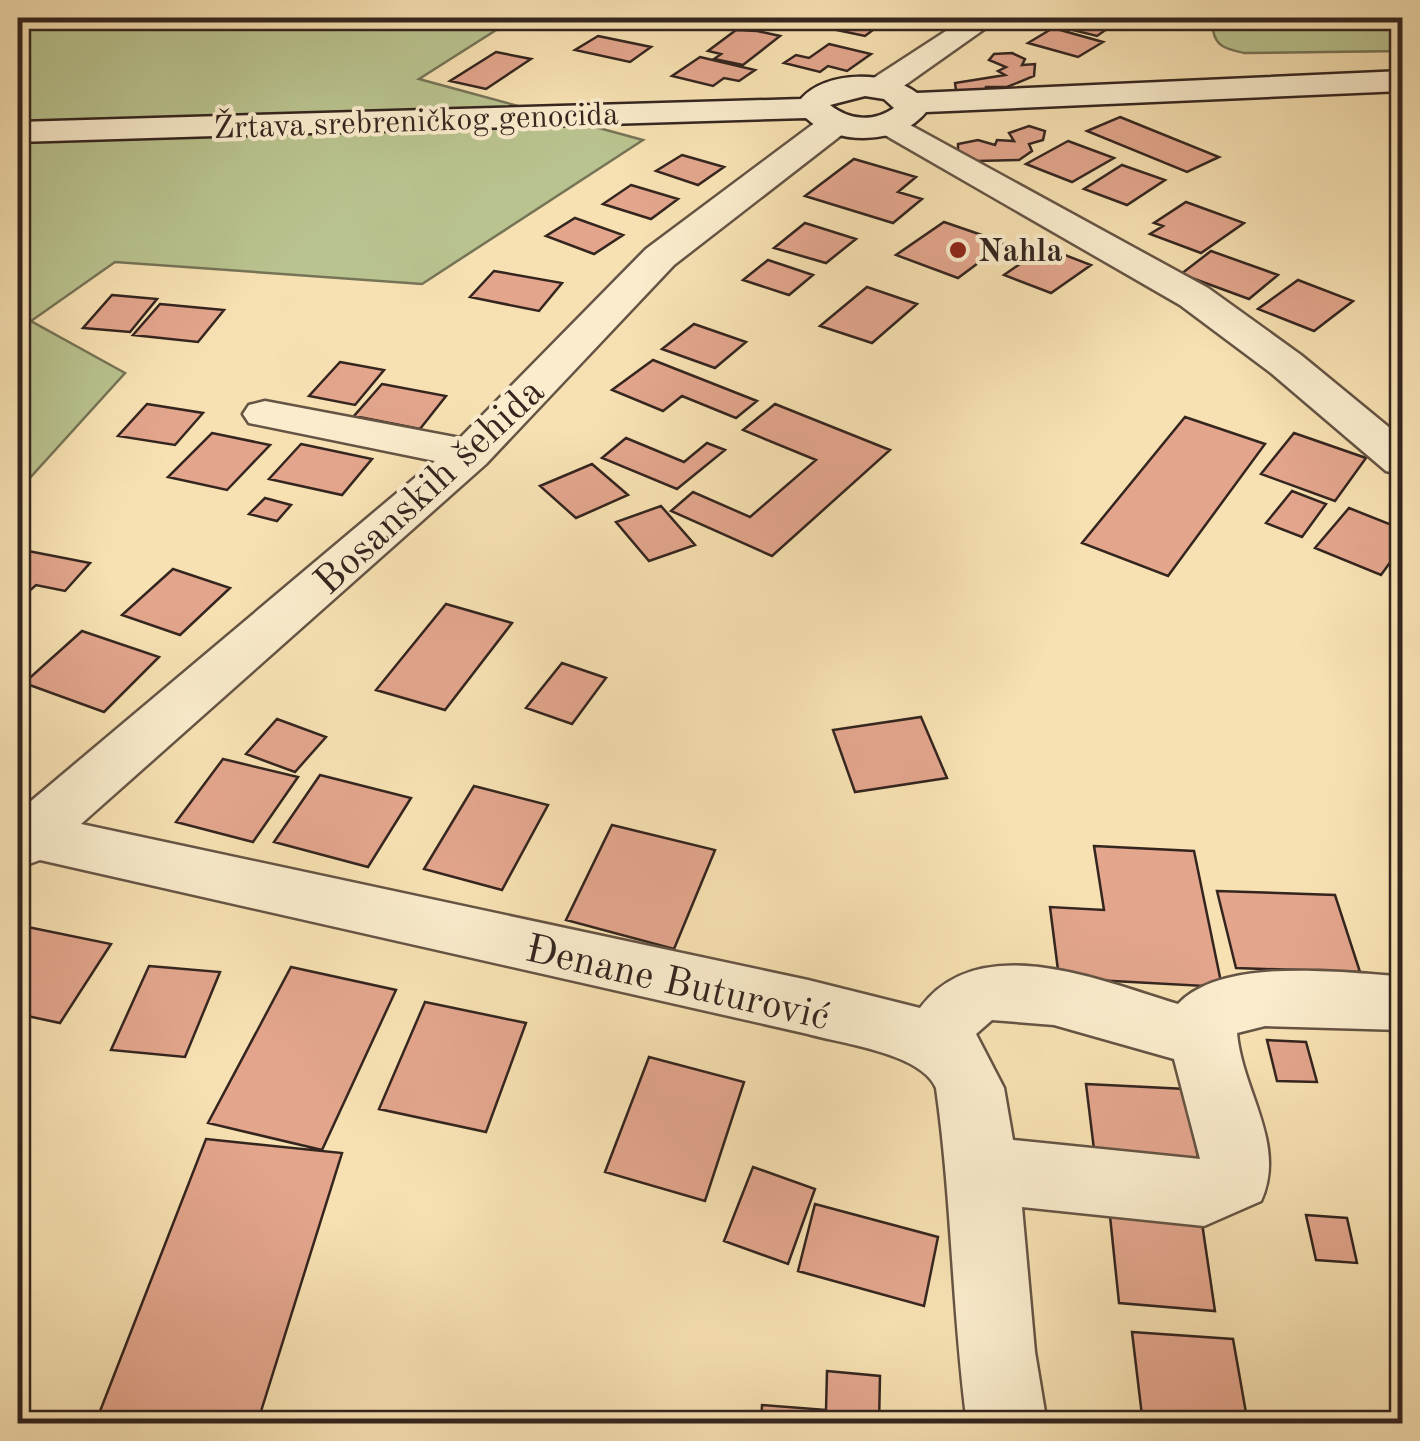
<svg xmlns="http://www.w3.org/2000/svg" width="1420" height="1441" viewBox="0 0 1420 1441" font-family="'Old Standard TT',serif">
<style>
.green{fill:#b9c38f;stroke:#767457;stroke-width:2.5}
.building{fill:#e3a68d;stroke:#34251f;stroke-width:2.5}
.lines{fill:none;stroke-linecap:round;stroke-linejoin:round}
.street-casing{stroke:#655444;stroke-width:5}
.secondary-casing{stroke:#34251f;stroke-width:5}
.street{fill:#faeccd;fill-rule:evenodd}
.secondary{fill:#faeccd;fill-rule:evenodd}
.poi-dot{fill:#8f2418;stroke:#faeccd;stroke-width:4}
.labels{text-anchor:middle;stroke-width:8;stroke-linejoin:round;paint-order:stroke}
.far-street-label{font-size:32px;fill:#34251f;stroke:#faeccd}
.far-poi-label{font-size:32px;font-weight:bold;fill:#34251f;stroke:#faeccd;text-anchor:start}
.street-label{font-size:40px;fill:#34251f;stroke:#faeccd}
</style>
<rect width="100%" height="100%" fill="#f7e1b2"/>
<filter id="stains"><feTurbulence type="fractalNoise" baseFrequency=".002" numOctaves="4"/><feColorMatrix values="0 0 0 0 .2 0 0 0 0 .09 0 0 0 0 .02 0 0 0 .5 -.17"/></filter>
<radialGradient id="worn" r=".72"><stop offset=".6" stop-color="#630" stop-opacity="0"/><stop offset="1" stop-color="#630" stop-opacity=".3"/></radialGradient>
<path class="green" d="M18,18H515L419,79L643,140L422,284L115,262L31,321L125,373L18,491Z
M1224,18H1402V51L1244,53C1228,49 1216,48 1213,30Z"/>
<path class="building" d="M823,18H889L865,36L813,25Z
M1057,18H1089L1114,24L1097,36L1048,24Z
M1053,28L1103,42L1078,57L1028,43Z
M736,30L757,31L780,36L743,65L714,59L721,54L708,51Z
M598,36L651,47L630,62L575,50Z
M829,44L871,54L847,71L828,66L820,72L784,63L796,55L809,58Z
M496,52L531,59L486,89L450,81Z
M1012,53L1025,59L1022,65L1035,64L1034,76L1007,87H986L985,92L956,90L955,83L1005,75L998,71L1006,67L989,60L994,54Z
M700,57L755,70L739,81L724,78L713,86L672,76Z
M1120,117L1219,157L1187,172L1087,131Z
M1029,126L1045,131L1043,140L1029,144L1032,151L1019,160L977,161L958,154V144L978,140L995,145L997,140L1014,141L1009,133Z
M1068,141L1114,158L1072,182L1026,164Z
M682,155L724,167L698,185L656,171Z
M854,159L916,177L898,192L922,199L893,223L805,196Z
M1122,165L1165,180L1127,205L1084,189Z
M631,185L678,199L651,219L603,204Z
M1186,202L1244,223L1201,253L1150,234L1163,226L1154,223Z
M575,218L623,235L594,254L546,236Z
M944,222L1005,243L958,278L896,255Z
M805,223L856,239L826,263L774,248Z
M1044,247L1091,265L1051,293L1004,275Z
M1211,251L1267,271L1278,275L1249,299L1181,274Z
M768,260L813,275L789,295L743,280Z
M494,271L562,283L539,311L470,297Z
M1298,280L1353,301L1314,331L1258,309Z
M867,287L917,304L872,343L820,326Z
M112,295L157,299L130,332L83,328Z
M160,304L224,310L198,342L133,335Z
M694,324L746,342L715,368L662,349Z
M653,360L757,401L736,418L682,396L663,411L612,390Z
M340,362L384,370L355,405L309,396Z
M382,384L446,396L420,429L354,416Z
M147,404L203,413L175,445L118,436Z
M775,404L890,450L772,556L671,511L693,492L750,517L816,460L743,430Z
M1185,417L1265,444L1168,576L1082,543Z
M212,433L270,445L227,490L168,477Z
M1294,433L1366,458L1335,501L1261,474Z
M626,438L684,462L707,443L725,450L677,489L602,458Z
M301,444L372,459L342,495L269,479Z
M592,464L628,495L576,518L540,486Z
M1292,491L1326,504L1302,537L1266,523Z
M265,498L291,505L277,521L249,514Z
M661,506L695,545L649,561L616,522Z
M1349,508L1402,529V546L1381,575L1315,548Z
M23,550L90,563L65,591L36,585L18,601V556Z
M173,569L230,588L180,635L122,615Z
M446,604L512,623L445,710L376,690Z
M82,631L159,657L104,712L24,683Z
M562,663L606,678L572,724L526,708Z
M921,717L947,778L855,792L833,730Z
M277,719L326,737L295,772L246,754Z
M223,759L298,777L253,842L176,822Z
M320,775L411,798L368,867L274,842Z
M474,786L548,805L502,890L424,869Z
M612,825L715,850L674,949L566,920Z
M1094,846L1194,851L1222,987L1059,978L1050,907L1104,910Z
M1217,891L1335,895L1360,972L1236,968Z
M18,925L111,944L60,1023L18,1014Z
M149,966L220,972L185,1057L111,1050Z
M291,967L396,990L322,1150L208,1123Z
M425,1002L526,1023L486,1132L379,1109Z
M1267,1040L1306,1042L1317,1082L1277,1081Z
M649,1057L744,1082L705,1201L605,1172Z
M1086,1084L1186,1089L1202,1181L1097,1174Z
M206,1139L342,1153L257,1424H95Z
M753,1167L815,1189L788,1264L724,1241Z
M815,1204L938,1237L924,1306L798,1271Z
M1306,1215L1347,1218L1357,1263L1316,1260Z
M1110,1216L1202,1223L1215,1311L1119,1303Z
M1132,1332L1233,1339L1248,1424H1143Z
M827,1371L880,1376L879,1424H761L762,1405L826,1410Z"/>
<g class="lines">
<defs>
<path id="street" d="M966,18H1000L891,95H869L864,88L869,81Z
M836,113L848,116L853,123L848,130L674,265L486,464L81,824L808,980L920,1008C979,928 1101,981 1178,1004C1223,956 1342,973 1402,976V1030L1265,1026L1237,1033C1242,1091 1287,1144 1261,1201L1204,1226L1022,1207L1035,1352L1047,1424H967C952,1312 952,1200 936,1088C921,1053 843,1044 808,1034L40,860L18,868V812L435,461L249,423L243,414L249,405L265,401L460,438L646,249L824,116ZM992,1020L1054,1025L1174,1059L1200,1159L1013,1140L1004,1088L976,1034Z
M890,114L1208,288L1301,355L1402,438V475L1386,471L1271,373L1180,305L878,131L873,124L878,117Z"/>
<path id="secondary" d="M1402,71V91L926,112C900,145 836,146 806,118L18,142V122L801,99C826,70 888,71 917,93ZM865,96L884,99L894,108C874,122 850,121 830,105Z"/>
</defs>
<use href="#street" class="street-casing"/>
<use href="#secondary" class="secondary-casing"/>
<use href="#street" class="street"/>
<use href="#secondary" class="secondary"/>
</g>
<circle class="poi-dot" cx="958" cy="250" r="10"/>
<g class="labels">
<g class="far-street-label">
<text transform="translate(416 120) rotate(-2)" y="11">Žrtava srebreničkog genocida</text>
</g>
<g class="far-poi-label">
<text x="978" y="261">Nahla</text>
</g>
<g class="street-label">
<text transform="translate(428 485) rotate(-43)" y="14">Bosanskih šehida</text>
<text transform="translate(678 981) rotate(13)" y="14">Đenane Buturović</text>
</g>
</g>
<rect width="1420" height="1441" fill="none" stroke="#f7e1b2" stroke-width="60"/>
<rect x="20" y="20" width="1380" height="1401" fill="none" stroke="#34251f" stroke-width="5"/>
<rect x="30" y="30" width="1360" height="1381" fill="none" stroke="#34251f" stroke-width="2.5"/>
<rect width="100%" height="100%" filter="url(#stains)"/>
<rect width="100%" height="100%" fill="url(#worn)"/>
</svg>
